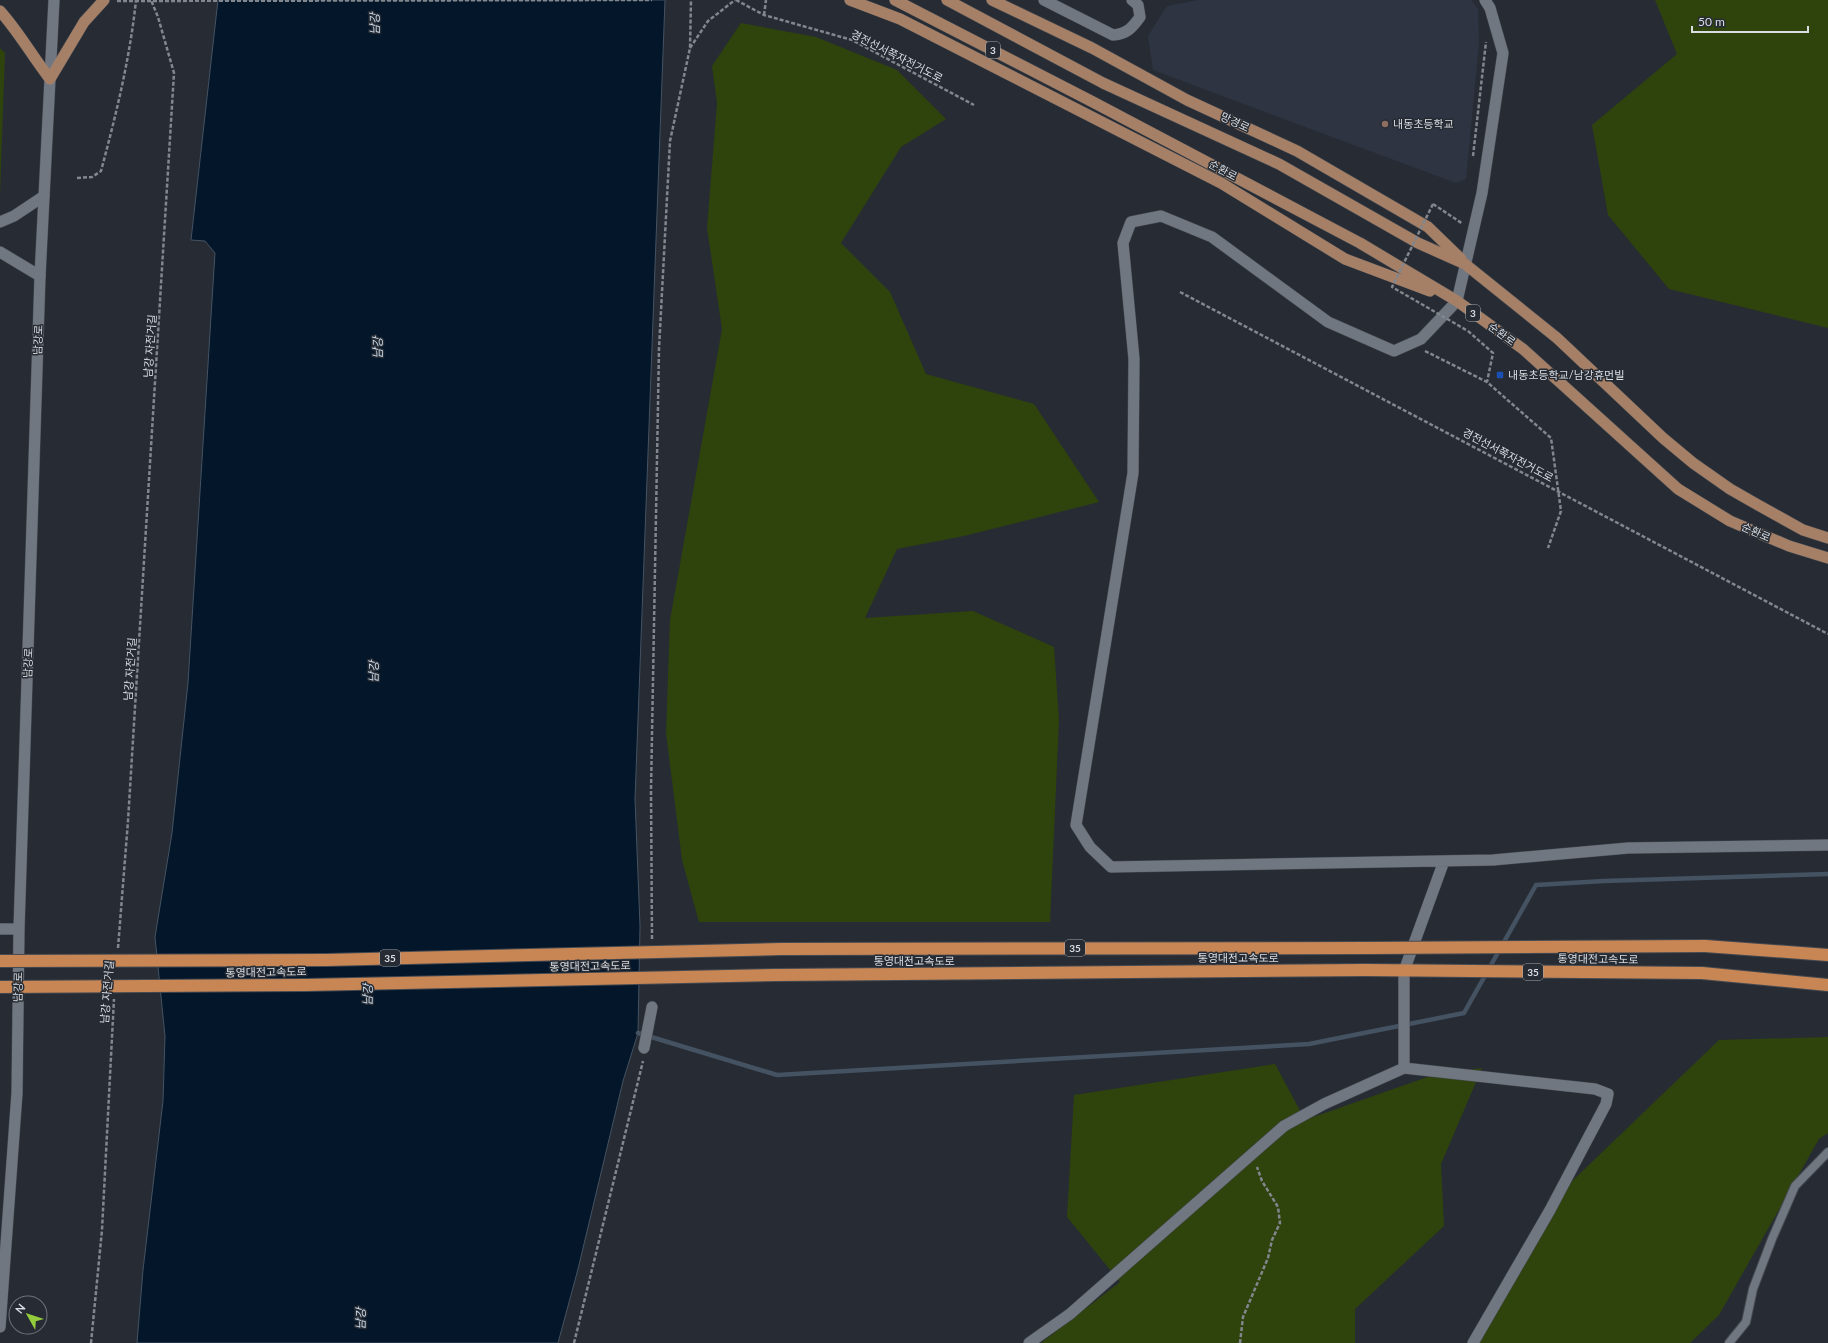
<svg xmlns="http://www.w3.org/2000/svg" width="1828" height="1343" viewBox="0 0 1828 1343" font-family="Lato,'Noto Sans KR',sans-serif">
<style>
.built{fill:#2e3442}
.green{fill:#2f430c}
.water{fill:#03162a;stroke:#445262}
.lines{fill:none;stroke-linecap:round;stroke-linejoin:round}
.stream{stroke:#445262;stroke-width:4.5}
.service-casing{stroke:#454950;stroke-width:10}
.minor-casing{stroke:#454950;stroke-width:12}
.tertiary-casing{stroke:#454950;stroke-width:12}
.primary-casing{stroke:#454950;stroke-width:12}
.motorway-casing{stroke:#454950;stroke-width:14}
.path{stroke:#82868d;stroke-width:2.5;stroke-dasharray:4 2;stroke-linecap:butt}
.service{stroke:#717781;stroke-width:8}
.minor{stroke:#717781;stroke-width:11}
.tertiary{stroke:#717781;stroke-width:11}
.primary{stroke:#a58067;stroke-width:11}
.motorway{stroke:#c88655;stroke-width:12}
.motorway-bridge-casing{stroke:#454950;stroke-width:14;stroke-linecap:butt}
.path-bridge{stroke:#82868d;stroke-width:2.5;stroke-dasharray:4 2;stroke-linecap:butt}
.motorway-bridge{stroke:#c88655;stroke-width:12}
.education-dot{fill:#8d6e63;stroke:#272c34;stroke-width:1.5}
.transit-dot{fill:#1a4fb4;stroke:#272c34;stroke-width:1.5}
.labels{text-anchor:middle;stroke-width:3;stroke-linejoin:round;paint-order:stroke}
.shield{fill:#272c34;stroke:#a4a9ae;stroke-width:1}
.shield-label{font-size:10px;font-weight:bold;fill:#dadee3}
.street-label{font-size:11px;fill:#dadee3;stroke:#272c34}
.poi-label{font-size:11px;fill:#dadee3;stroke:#272c34;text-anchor:start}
.water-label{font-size:12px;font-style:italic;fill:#ccdced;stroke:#272c34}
</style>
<rect width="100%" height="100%" fill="#272c34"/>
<path class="built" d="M1199,0H1471L1478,9L1479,43L1466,179L1456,183L1153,70L1148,36L1167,6Z"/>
<path class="green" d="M1655,0H1828V328L1669,289L1608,215L1592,125L1677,54Z
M741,23L816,37L897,70L946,119L901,147L841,243L890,292L926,374L1034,404L1099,502L964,536L897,549L865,618L973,611L1054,647L1059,720L1050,922H699L682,860L666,733L670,620L722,329L707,228L717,103L712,66Z
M0,48L5,53L0,195Z
M1828,1037V1133L1819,1139L1719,1315L1690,1343H1469L1569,1184L1719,1040Z
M1275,1064L1305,1120L1436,1074L1482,1068L1441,1164L1444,1226L1355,1309V1343H1041L1120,1282L1067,1217L1074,1095Z"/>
<path class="water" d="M218,0H665L635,799L640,926L638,1033L623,1081L578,1269L558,1343H137L143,1270L163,1101L165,1036L155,937L172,833L188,683L215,253L205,241L191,240Z"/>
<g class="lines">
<path class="stream" d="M638,1033L777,1075L1309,1044L1464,1013L1536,885L1604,881L1828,874"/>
<defs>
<path id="service" d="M1729,1343L1746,1322L1753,1289L1772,1239L1795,1186L1828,1152"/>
<path id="minor" d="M1044,0L1113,35C1127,34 1132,28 1140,17L1138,5L1132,0
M1485,0L1490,8L1503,53L1482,193L1457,301L1421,339L1394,351L1328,322L1212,237L1161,216L1131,222L1123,243L1134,359L1133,473L1076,825L1090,847L1111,867L1493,860L1628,848L1828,845
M0,222L14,216L44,196
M0,252L40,276
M644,1048L652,1007
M1404,1068V971L1444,861
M1029,1343L1070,1314L1284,1126L1324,1104L1404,1068L1595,1089L1608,1094L1606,1104L1550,1210L1473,1343"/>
<path id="tertiary" d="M0,929H19
M0,1327L17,1093L19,929L40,276L54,0"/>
<path id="primary" d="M850,0L900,19L1221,183L1345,259L1430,291
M895,0L1091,101L1360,243L1457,301L1523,349L1678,489L1730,521L1789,546L1828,558
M947,0L1103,83L1279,164L1418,243L1465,264L1557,338L1663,438L1693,463L1730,489L1758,505L1803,530L1828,538
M992,0L1092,48L1187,100L1297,151L1428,227L1461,259
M0,11C19,32 32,56 50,79L84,22L104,0"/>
<path id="motorway" d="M1705,946L1828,955
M781,949L1369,948
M776,975L1365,970L1702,973L1828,985"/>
</defs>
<use href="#service" class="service-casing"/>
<use href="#minor" class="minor-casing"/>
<use href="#tertiary" class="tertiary-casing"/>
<use href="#primary" class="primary-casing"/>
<use href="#motorway" class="motorway-casing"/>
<path class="path" d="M736,0L764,15L852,40L974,105
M764,15L766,0
M690,48L708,21L735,0
M1473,156L1486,42
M77,178L92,177L101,171C116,115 130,58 136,0
M1433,204L1463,224
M1180,292L1828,634
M1468,331L1493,353L1487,382
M1425,351L1487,382L1551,438L1561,511L1548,548
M652,939L651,790L659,349L670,141L690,48L691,0
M118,948L128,821L174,73L158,17L151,0
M91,1343L102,1230L114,999
M574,1343L643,1061
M1240,1343L1243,1317L1268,1258L1272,1240L1280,1223L1278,1207L1262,1181L1257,1167"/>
<use href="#service" class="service"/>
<use href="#minor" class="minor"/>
<use href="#tertiary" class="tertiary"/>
<use href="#primary" class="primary"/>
<use href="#motorway" class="motorway"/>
<defs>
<path id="motorway-bridge" d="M1369,948L1705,946
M0,961L326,960L781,949
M0,987L305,985L776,975"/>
</defs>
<use href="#motorway-bridge" class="motorway-bridge-casing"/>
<path class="path-bridge" d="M117,1L652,0
M1433,204L1392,287L1468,331"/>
<use href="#motorway-bridge" class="motorway-bridge"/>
</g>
<circle class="education-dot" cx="1385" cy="124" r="4"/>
<rect class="transit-dot" x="1496" y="371" width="8" height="8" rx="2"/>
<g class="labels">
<g class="shield">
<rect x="986" y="42" width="14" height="16" rx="3"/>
<rect x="1466" y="305" width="14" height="16" rx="3"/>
<rect x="1065" y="940" width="20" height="16" rx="3"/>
<rect x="380" y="950" width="20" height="16" rx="3"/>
<rect x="1523" y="964" width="20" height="16" rx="3"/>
</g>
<g class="shield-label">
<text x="993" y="54">3</text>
<text x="1473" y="317">3</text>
<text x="1075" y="952">35</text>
<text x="390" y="962">35</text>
<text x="1533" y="976">35</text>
</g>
<g class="street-label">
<text transform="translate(897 56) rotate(27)" y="4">경전선서쪽자전거도로</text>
<text transform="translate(1235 122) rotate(25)" y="4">망경로</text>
<text transform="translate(1223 170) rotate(28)" y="4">순환로</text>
<text transform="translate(1502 334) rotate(36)" y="4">순환로</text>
<text transform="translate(38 340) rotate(-88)" y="4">남강로</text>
<text transform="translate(150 346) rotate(-86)" y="4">남강 자전거길</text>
<text transform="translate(1508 455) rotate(28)" y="4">경전선서쪽자전거도로</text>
<text transform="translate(1756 532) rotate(24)" y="4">순환로</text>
<text transform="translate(28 663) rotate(-88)" y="4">남강로</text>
<text transform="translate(130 669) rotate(-86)" y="4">남강 자전거길</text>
<text x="1238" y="962">통영대전고속도로</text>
<text transform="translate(1598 959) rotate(1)" y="4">통영대전고속도로</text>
<text x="914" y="965">통영대전고속도로</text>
<text transform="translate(590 966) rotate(-1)" y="4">통영대전고속도로</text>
<text transform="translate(266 972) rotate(-1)" y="4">통영대전고속도로</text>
<text transform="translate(18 987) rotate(-89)" y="4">남강로</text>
<text transform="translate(107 992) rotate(-85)" y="4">남강 자전거길</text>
</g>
<g class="poi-label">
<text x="1393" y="128">내동초등학교</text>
<text x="1508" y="379">내동초등학교/남강휴먼빌</text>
</g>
<g class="water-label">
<text transform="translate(375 24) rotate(-90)" y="4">남강</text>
<text transform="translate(378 348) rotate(-90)" y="4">남강</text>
<text transform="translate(374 672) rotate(-89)" y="4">남강</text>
<text transform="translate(368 995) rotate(-89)" y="4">남강</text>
<text transform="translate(361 1319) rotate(-89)" y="4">남강</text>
</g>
</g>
<g transform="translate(28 1315) rotate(309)"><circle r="19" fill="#272c34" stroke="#6f737a"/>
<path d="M0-3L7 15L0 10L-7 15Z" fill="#94cc3c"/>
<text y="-6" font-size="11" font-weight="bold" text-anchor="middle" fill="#dadee3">N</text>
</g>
<path d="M1692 26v6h116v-6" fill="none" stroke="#dadee3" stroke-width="2"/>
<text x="1698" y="26" font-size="12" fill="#dadee3" stroke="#272c34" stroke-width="3" paint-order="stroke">50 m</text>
</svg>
